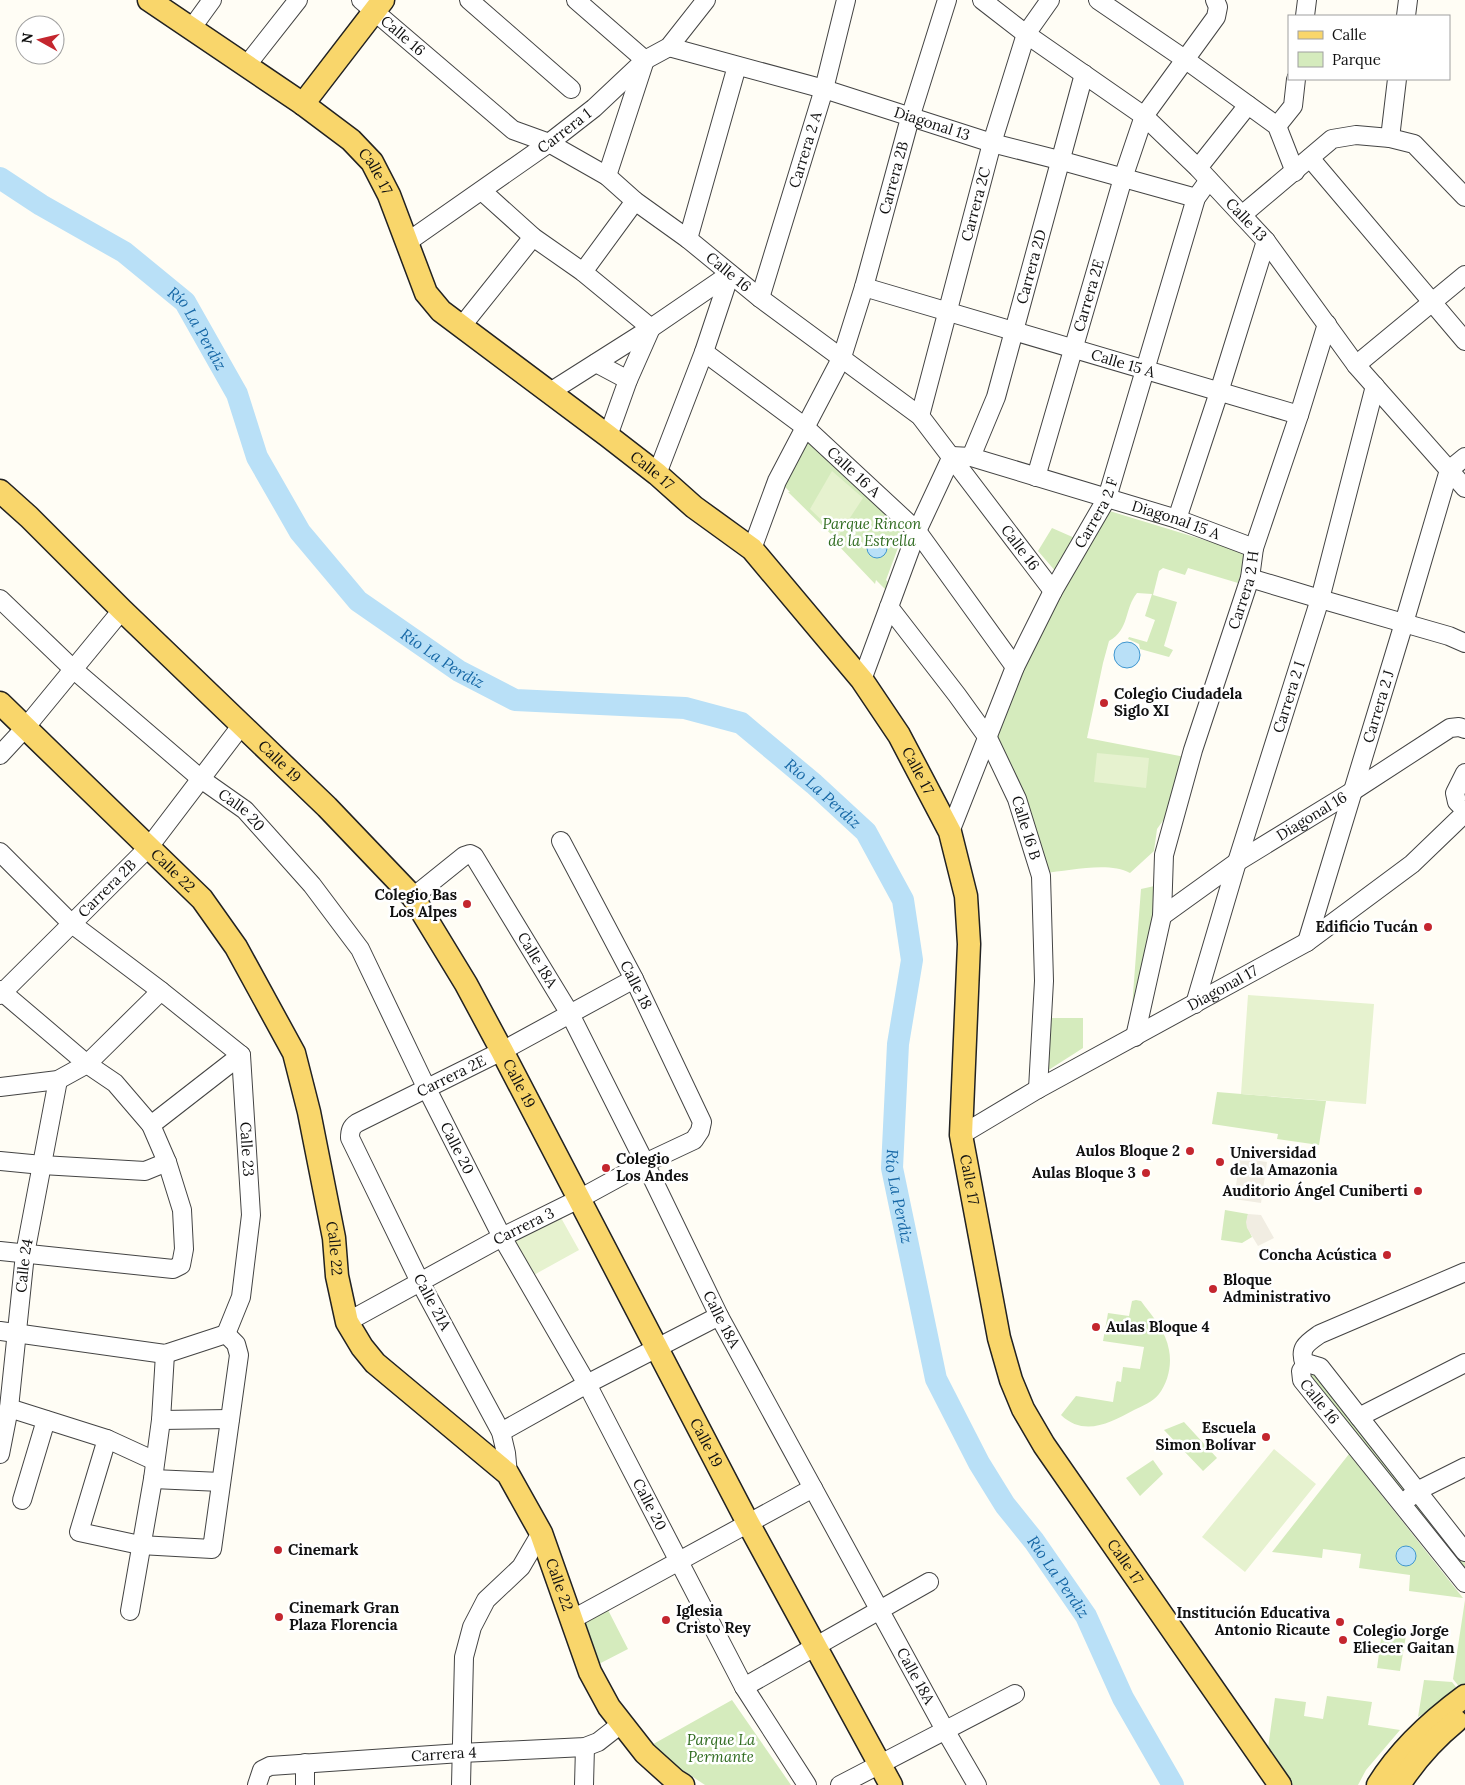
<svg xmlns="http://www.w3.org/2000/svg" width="1465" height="1785" viewBox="0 0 1465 1785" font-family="Lora,serif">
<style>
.green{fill:#d5ebbd}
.pitch{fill:#e6f2cf}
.plaza{fill:#f1ede2}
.water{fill:#b9e0f7;stroke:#3f96cf}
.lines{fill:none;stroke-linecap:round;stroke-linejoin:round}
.river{stroke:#b9e0f7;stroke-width:22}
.minor-casing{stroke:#444;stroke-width:20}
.major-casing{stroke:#222;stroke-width:25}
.minor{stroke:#fff;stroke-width:18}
.major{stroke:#f9d66b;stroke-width:22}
.poi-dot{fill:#c4262e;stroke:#fff;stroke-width:2}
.labels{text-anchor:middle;stroke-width:5;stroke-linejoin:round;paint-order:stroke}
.street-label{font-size:15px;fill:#111;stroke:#fff}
.park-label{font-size:15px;font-style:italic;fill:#2f6b1f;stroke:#fff}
.poi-label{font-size:15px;font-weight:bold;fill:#111;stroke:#fff;text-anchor:start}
.water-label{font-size:16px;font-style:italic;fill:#1768a6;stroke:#fff}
</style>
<rect width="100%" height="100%" fill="#fffdf5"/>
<path class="green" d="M806,434L913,529L908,540L902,537L886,580L891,585L888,592L876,580L875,584L836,543L838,541L788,492H790L780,482Z
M1103,509L1247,553L1238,583L1188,568L1185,575L1163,568L1159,571L1153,595L1177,602L1164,646L1173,650L1169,657L1140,649L1139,644L1128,639L1129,637L1147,642L1155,620L1145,616L1152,594L1137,593C1124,609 1130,629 1109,641L1103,663L1087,738L1185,757L1167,815L1157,829L1154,851L1130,873C1109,861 1068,871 1044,873L992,736L1019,669Z
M1052,528L1077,539L1057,573L1038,551Z
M1159,885L1158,913L1133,1019L1132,1007L1141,889Z
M1052,1018H1083V1048L1047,1071L1049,1040Z
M1217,1092L1326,1101L1319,1145L1277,1139L1278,1134L1212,1124Z
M1225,1210L1248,1214C1246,1223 1248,1229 1252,1237L1242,1243L1221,1240Z
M1136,1300L1141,1301C1152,1316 1166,1331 1169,1350C1172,1365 1168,1382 1159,1394C1153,1402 1142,1406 1134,1410C1110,1423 1084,1437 1061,1415L1076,1396L1113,1402L1116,1383L1117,1381L1121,1382L1123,1367L1140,1369L1144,1347L1103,1341L1108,1313L1129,1316L1132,1301Z
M1310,1373L1316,1374L1408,1490L1400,1495L1309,1379Z
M1184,1422L1217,1458L1203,1471L1164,1430Z
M1349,1454L1463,1598L1409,1591L1410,1575L1359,1568L1361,1554L1323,1549L1322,1558L1272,1552Z
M1153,1460L1163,1474L1140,1496L1126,1478Z
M1414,1503H1420L1465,1561V1570L1413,1509Z
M1465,1600V1687L1461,1689L1453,1679Z
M608,1610L628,1649L595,1666L576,1627Z
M1382,1632L1406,1635L1400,1671L1377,1668Z
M1424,1680L1452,1682L1460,1692L1418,1717Z
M1327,1696L1372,1702L1368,1725L1400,1730L1366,1770L1358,1785H1293L1268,1748L1275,1698L1306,1702L1304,1716L1323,1719Z
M732,1700L791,1785H705L648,1747Z"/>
<path class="pitch" d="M832,471L863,498L838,536L810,509Z
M1097,753L1149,758L1146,788L1094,782Z
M1248,995L1374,1004L1366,1104L1241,1094Z
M560,1216L579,1250L532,1276L513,1241Z
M1274,1449L1316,1484L1245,1572L1202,1537Z"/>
<path class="plaza" d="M1240,1158L1267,1162L1261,1203L1234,1199Z
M1248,1214L1261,1215L1274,1238L1258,1246L1247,1228L1246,1222Z"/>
<path class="water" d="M867 548a10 10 0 1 1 20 0a10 10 0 1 1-20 0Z
M1114 655a13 13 0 1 1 26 0a13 13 0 1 1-26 0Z
M1396 1556a10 10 0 1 1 20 0a10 10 0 1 1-20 0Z"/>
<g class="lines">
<path class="river" id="s1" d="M0,178L41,205L124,252L185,302L237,394L257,457L300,532L358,601L459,671L515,700L685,708L741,723L814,784L866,832L903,900L912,960L898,1044L892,1168L936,1379L979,1463L1005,1505L1034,1541L1086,1616L1123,1698L1173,1785"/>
<defs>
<g id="minor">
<path id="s2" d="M361,0L513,130L549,143L607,176L635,201L688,239L760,298L920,416L1053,591"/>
<path d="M469,0L571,89"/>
<path d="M576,0L645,60L607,176"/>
<path id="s3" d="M982,0L1026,34L1144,116L1198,168L1266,241L1356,365L1465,488"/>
<path d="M1098,0L1186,60L1277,126L1295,172"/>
<path d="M1305,16L1307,0"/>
<path d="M1406,16L1408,0"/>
<path d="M191,29L212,0"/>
<path id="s4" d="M669,47L824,89L992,143L1059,160L1196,198"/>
<path d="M246,66L298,0"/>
<path d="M1277,126L1293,106L1296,79"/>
<path d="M1390,138L1397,79"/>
<path d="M1310,158L1465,341"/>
<path d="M1198,168L1248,105"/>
<path d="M482,191L533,237L583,272L651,328L628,380L608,436"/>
<path d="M1242,215L1332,139L1356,135L1390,138L1414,144L1465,197"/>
<path d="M688,239L737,66"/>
<path id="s5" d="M406,243L549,143L594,108L645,60L669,47L706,0"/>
<path d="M583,272L635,201"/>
<path id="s6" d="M864,287C1009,330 1154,373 1299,415"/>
<path id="s7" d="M760,298L824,89L846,0"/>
<path d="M461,327L533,237"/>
<path id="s8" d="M704,352L805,427L917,531L1015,667"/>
<path d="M596,363L628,380"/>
<path d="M1356,365L1465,275"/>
<path d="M550,392L651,328L730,274"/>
<path id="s9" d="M920,416L992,143L1026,34L1050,0"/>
<path id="s10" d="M971,457L996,397L1084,74"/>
<path d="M657,474L704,352L730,274"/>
<path id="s11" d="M1036,477L1123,178L1144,116L1216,17L1218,7L1215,0"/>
<path d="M1177,519L1219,392L1266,241"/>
<path id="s12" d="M752,549L777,481L842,357L864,287L910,118L947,0"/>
<path d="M1250,578L1320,599L1449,636L1465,643"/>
<path id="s13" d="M0,599L73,669L201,779L245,810L312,885L360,949L426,1087L502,1237L587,1384L744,1687L807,1785"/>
<path id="s14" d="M889,607L957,695L988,738L1017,799L1041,876L1044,981L1038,1089"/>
<path id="s15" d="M862,680L917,531L952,456L971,457L1177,519L1254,548"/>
<path d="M0,755L25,728L122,610"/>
<path d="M1465,773L1455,793L1457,802L1465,810"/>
<path id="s16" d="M950,832L1015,667L1053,591L1107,498L1196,198L1209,180"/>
<path id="s17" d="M0,852L72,924L161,991L241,1055L251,1215L241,1297L226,1334"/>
<path id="s18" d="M413,897L464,856L470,854L474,856L570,1014L645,1163L719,1316L945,1730L977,1785"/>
<path id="s19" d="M1162,916L1237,862L1353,791L1450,728L1459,727L1465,729"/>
<path id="s20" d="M1307,942L1404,623L1449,470L1465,457"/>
<path d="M0,990L87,1064L115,1083L151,1125L167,1162L182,1210L184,1249L181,1265L173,1269L0,1251"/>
<path id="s21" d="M0,995L149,847L241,726"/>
<path id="s22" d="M1195,1004L1237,862L1320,599L1375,386"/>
<path id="s23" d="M1135,1037L1162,916L1164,855L1193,750L1250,578L1254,548L1299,415L1327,324"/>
<path d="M0,1087L58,1080L87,1064L161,991"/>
<path d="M151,1125L241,1055"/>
<path id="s24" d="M961,1135L1038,1089L1307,942L1412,864L1465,813"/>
<path d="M0,1161L42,1165L145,1171L167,1162"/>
<path id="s25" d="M347,1322L502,1237L579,1199L645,1163L694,1140L700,1131L702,1122L634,979L561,841"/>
<path d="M0,1331L165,1354L226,1334"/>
<path id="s26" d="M1305,1365L1301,1371L1302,1380L1465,1583"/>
<path d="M1305,1365L1310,1364L1320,1367L1465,1552"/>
<path d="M1305,1365C1298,1348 1307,1343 1320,1334L1465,1272"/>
<path d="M9,1408L107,1439L155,1461"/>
<path d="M1359,1417L1465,1363"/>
<path d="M161,1420L230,1419"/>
<path d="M501,1432L587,1384L719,1316"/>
<path d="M107,1439L79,1532L140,1545L212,1549L239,1355L236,1344L226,1334"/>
<path id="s27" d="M0,1454L9,1408L25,1254L58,1080"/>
<path id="s28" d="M508,1474L506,1453L501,1432L420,1282L350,1138C350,1131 351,1127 357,1123L502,1051L634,979"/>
<path d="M153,1479L221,1482"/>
<path d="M1409,1498L1417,1491L1465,1467"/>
<path d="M22,1500L46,1420"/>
<path d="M130,1611L153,1479L161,1420L165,1354"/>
<path d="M571,1620L813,1488"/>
<path d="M744,1687L929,1582"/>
<path d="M305,1763V1785"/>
<path id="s29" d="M257,1785L262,1770L270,1766L461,1753L585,1747L598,1742L621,1724"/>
<path d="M461,1785L464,1657L472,1627L486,1600L521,1567L541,1533"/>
<path d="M584,1785L585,1747"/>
<path d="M840,1785L1015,1694"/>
</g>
<g id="major">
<path id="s30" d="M149,0L303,104L351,140L372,162L389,195L426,293L441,311L608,436L657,474L694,507L752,549L862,680L899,735L950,832L966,896L969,944L961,1135L999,1338L1011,1380L1023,1409L1044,1445L1280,1785"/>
<path d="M303,104L383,0"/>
<path id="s31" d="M0,491L29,517L122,610L327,807L413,897L466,984L502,1051L748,1523L891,1785"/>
<path id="s32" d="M0,703L202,899L236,947L294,1053L309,1112L334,1238L337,1276L347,1322L362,1347L375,1363L508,1474L541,1533L590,1672L609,1707L645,1753L675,1780L683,1785"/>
<path d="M1378,1785C1400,1749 1431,1721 1465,1696"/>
<path d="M1399,1785C1415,1760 1434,1739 1456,1721"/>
</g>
</defs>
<use href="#minor" class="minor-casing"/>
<use href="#major" class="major-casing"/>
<use href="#minor" class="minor"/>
<use href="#major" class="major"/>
</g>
<g class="poi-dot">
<circle cx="1104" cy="703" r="5"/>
<circle cx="467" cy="904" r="5"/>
<circle cx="1428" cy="927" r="5"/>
<circle cx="1190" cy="1151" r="5"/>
<circle cx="1220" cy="1162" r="5"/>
<circle cx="606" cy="1168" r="5"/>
<circle cx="1146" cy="1173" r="5"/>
<circle cx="1418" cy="1191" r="5"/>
<circle cx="1387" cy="1255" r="5"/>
<circle cx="1213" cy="1289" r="5"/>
<circle cx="1096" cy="1327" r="5"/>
<circle cx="1266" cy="1437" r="5"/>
<circle cx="278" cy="1550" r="5"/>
<circle cx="279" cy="1617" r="5"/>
<circle cx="666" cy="1620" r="5"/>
<circle cx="1340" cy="1622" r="5"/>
<circle cx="1343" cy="1640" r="5"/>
</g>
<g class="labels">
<g class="street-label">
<text dy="5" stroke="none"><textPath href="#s2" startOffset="55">Calle 16</textPath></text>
<text dy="5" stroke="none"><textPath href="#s4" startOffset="274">Diagonal 13</textPath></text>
<text dy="5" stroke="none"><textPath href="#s5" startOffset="194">Carrera 1</textPath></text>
<text dy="5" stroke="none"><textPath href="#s7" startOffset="155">Carrera 2 A</textPath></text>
<text dy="5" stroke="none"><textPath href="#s30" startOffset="286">Calle 17</textPath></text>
<text dy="5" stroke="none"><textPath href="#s12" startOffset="399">Carrera 2B</textPath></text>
<text dy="5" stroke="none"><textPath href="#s9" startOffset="219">Carrera 2C</textPath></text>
<text dy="5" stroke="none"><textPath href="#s3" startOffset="345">Calle 13</textPath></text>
<text dy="5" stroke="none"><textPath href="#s10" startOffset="200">Carrera 2D</textPath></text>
<text dy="5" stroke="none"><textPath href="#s2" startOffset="460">Calle 16</textPath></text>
<text dy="5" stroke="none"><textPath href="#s11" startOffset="189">Carrera 2E</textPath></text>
<text dy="5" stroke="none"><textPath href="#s6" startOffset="270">Calle 15 A</textPath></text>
<text dy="5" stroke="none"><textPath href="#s30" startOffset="706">Calle 17</textPath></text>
<text dy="5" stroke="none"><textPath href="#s8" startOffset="192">Calle 16 A</textPath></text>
<text dy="5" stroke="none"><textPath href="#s16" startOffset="352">Carrera 2 F</textPath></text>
<text dy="5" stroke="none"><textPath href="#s15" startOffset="475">Diagonal 15 A</textPath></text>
<text dy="5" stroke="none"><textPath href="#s2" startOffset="865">Calle 16</textPath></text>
<text dy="5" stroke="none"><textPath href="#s23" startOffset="462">Carrera 2 H</textPath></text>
<text dy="5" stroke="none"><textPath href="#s22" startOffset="321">Carrera 2 I</textPath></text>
<text dy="5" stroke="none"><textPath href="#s20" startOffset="246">Carrera 2 J</textPath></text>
<text dy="5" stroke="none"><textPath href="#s31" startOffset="389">Calle 19</textPath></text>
<text dy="5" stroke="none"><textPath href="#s30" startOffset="1111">Calle 17</textPath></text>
<text dy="5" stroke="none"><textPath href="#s13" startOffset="321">Calle 20</textPath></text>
<text dy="5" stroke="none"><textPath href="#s19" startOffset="180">Diagonal 16</textPath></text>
<text dy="5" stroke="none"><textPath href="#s14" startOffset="262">Calle 16 B</textPath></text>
<text dy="5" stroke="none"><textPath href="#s32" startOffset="241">Calle 22</textPath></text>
<text dy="5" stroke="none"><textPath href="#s21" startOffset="151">Carrera 2B</textPath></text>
<text dy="5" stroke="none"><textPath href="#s18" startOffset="198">Calle 18A</textPath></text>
<text transform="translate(636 985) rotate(63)" y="5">Calle 18</text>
<text dy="5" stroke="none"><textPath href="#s24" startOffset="300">Diagonal 17</textPath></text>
<text dy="5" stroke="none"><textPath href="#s28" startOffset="496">Carrera 2E</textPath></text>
<text dy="5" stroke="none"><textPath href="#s31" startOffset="794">Calle 19</textPath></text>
<text dy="5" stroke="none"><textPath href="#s17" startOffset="410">Calle 23</textPath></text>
<text dy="5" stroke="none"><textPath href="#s13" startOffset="726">Calle 20</textPath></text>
<text dy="5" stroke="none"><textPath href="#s30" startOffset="1531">Calle 17</textPath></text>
<text dy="5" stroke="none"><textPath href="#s25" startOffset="201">Carrera 3</textPath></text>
<text dy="5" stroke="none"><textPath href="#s32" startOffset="661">Calle 22</textPath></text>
<text dy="5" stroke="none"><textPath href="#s27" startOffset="190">Calle 24</textPath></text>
<text transform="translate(432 1302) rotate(62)" y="5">Calle 21A</text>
<text dy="5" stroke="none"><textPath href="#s18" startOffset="602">Calle 18A</textPath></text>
<text dy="5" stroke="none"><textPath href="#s26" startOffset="44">Calle 16</textPath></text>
<text dy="5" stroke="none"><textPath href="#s31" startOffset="1199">Calle 19</textPath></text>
<text dy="5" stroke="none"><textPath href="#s13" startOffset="1131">Calle 20</textPath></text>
<text dy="5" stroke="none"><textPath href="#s30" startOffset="1951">Calle 17</textPath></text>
<text dy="5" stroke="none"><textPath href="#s32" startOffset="1081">Calle 22</textPath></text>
<text dy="5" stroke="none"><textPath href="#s18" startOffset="1008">Calle 18A</textPath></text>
<text dy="5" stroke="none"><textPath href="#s29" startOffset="199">Carrera 4</textPath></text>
</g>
<g class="park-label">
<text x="872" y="529">Parque Rincon<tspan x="872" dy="17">de la Estrella</tspan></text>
<text x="721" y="1745">Parque La<tspan x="721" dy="17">Permante</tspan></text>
</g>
<g class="poi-label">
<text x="1114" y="699">Colegio Ciudadela<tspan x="1114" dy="17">Siglo XI</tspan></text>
<text x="457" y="900" text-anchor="end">Colegio Bas<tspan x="457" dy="17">Los Alpes</tspan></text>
<text x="1418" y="932" text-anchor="end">Edificio Tucán</text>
<text x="1180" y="1156" text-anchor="end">Aulos Bloque 2</text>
<text x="1230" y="1158">Universidad<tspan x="1230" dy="17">de la Amazonia</tspan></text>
<text x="616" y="1164">Colegio<tspan x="616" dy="17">Los Andes</tspan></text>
<text x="1136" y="1178" text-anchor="end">Aulas Bloque 3</text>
<text x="1408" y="1196" text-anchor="end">Auditorio Ángel Cuniberti</text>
<text x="1377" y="1260" text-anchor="end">Concha Acústica</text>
<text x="1223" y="1285">Bloque<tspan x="1223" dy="17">Administrativo</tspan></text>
<text x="1106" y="1332">Aulas Bloque 4</text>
<text x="1256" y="1433" text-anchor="end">Escuela<tspan x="1256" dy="17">Simon Bolívar</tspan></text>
<text x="288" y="1555">Cinemark</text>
<text x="289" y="1613">Cinemark Gran<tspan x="289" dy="17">Plaza Florencia</tspan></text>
<text x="676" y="1616">Iglesia<tspan x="676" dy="17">Cristo Rey</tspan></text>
<text x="1330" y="1618" text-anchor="end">Institución Educativa<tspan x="1330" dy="17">Antonio Ricaute</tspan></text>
<text x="1353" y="1636">Colegio Jorge<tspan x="1353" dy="17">Eliecer Gaitan</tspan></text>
</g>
<g class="water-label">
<text dy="6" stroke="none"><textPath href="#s1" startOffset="252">Río La Perdiz</textPath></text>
<text dy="6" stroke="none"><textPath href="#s1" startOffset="674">Río La Perdiz</textPath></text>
<text dy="6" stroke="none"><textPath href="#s1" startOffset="1094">Río La Perdiz</textPath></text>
<text dy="6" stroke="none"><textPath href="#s1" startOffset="1528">Río La Perdiz</textPath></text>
<text dy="6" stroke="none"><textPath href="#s1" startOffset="1948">Río La Perdiz</textPath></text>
</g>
</g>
<rect x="1288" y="15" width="162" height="65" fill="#ffffff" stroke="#a0a0a0"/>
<rect x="1298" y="31" width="25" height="8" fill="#f9d66b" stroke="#a0a0a0"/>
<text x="1332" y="40" font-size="15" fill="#111111">Calle</text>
<rect x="1298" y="52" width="25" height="15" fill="#d5ebbd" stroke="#a0a0a0"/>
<text x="1332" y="65" font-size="15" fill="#111111">Parque</text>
<g transform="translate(40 40) rotate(278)"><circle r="24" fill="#ffffff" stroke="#a0a0a0"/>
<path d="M0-4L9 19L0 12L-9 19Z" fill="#c4262e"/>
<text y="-8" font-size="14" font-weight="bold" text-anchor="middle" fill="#111111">N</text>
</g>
</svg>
